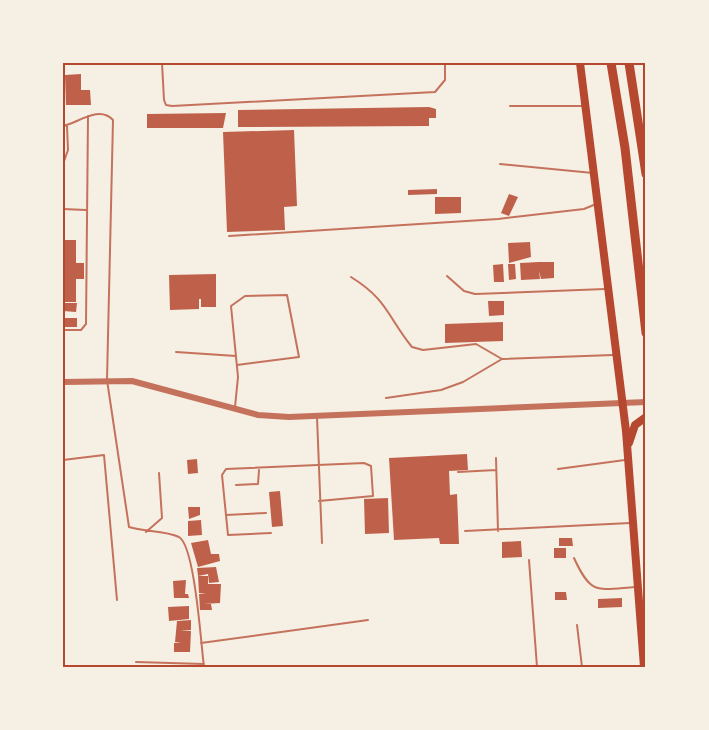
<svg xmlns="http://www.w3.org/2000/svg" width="709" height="730" viewBox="0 0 709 730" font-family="'Source Serif 4',serif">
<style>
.building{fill:#bf614a}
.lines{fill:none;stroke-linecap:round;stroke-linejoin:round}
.service{stroke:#c5725c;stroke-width:2}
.tertiary{stroke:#c5725c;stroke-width:6}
.trunk{stroke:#b5482f;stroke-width:8}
.motorway{stroke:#b5482f;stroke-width:9}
.neatline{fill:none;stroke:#b5482f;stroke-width:2}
</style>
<rect width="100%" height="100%" fill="#f6efe4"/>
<path class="building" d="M81,74V90H90L91,105H66L65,75Z
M429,107L436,109V118H429V126L238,127V110Z
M226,113L223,128H147V114Z
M294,130L297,206L284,207L285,230L227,232L223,132Z
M437,189V194L408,195V190Z
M509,194L518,197L509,216L501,213Z
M435,197H461V213L435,214Z
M63,240H76V263H84V279H76V302H63Z
M530,242L531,257L509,263L508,243Z
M539,262H554V278L541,279L539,271L540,279L521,280L520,263Z
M503,264L504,282H494L493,265Z
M508,264H515L516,279L509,280Z
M216,274V307H201V299H199V309L170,310L169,275Z
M488,301H504V315L489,316Z
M63,303H77L76,312L63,311Z
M63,318H77V327H63Z
M503,322V341L445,343V324Z
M467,454L468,470L449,471L450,495L457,494L459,544H440L439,538L394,540L389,458Z
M197,459L198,473L188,474L187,460Z
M280,491L283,526L272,527L269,492Z
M388,498L389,533L365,534L364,499Z
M188,507H200V515L189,519Z
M201,520L202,535L188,536V521Z
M559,538H572L573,546H559Z
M208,540L211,554H219L220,561L198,567L191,543Z
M521,541L522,557L502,558V542Z
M554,548H566V558H554Z
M216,567L219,582L209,583L208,574L198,576L197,568Z
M198,576H208V584H221L220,603L204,604H211L212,610H200L199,594L206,593H199Z
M186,580L185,594H188L189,598H174L173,581Z
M555,592H566L567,600H555Z
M622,598V607L598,608V599Z
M189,606V619L169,621L168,607Z
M191,620V630H180L191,631L190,652H174V643H181L175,642L177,621Z"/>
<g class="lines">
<path class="service" d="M162,63L164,100L166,105L172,106L435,92L445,80V63
M510,106H582
M63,126C78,123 99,105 113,120L107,380L129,527C144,532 165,530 179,537C195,546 201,645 204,667
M63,164L68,150L67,126
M500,164L593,173
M63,209L86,210
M229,236L498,219L584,209L596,204
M447,276L464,291L475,294L605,289
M351,277C388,300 387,316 412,347L423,350L476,344L502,359
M63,330H81L86,324L88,116
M176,352L236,356
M386,398L441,390L463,382L502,359L613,355
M235,407L238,377L231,306L245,296L287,295L299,357L237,365
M317,417L322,543
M496,458L498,531
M63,460L104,455L117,600
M558,469L625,460
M458,472L496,470
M236,485L258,484L259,470
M226,515L266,513
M465,531L630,523
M146,532L162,518L159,473
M271,533L228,535L222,475L226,469L364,463L371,466L373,496L319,501
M574,558C591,595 596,590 635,587
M529,560L537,667
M577,625L582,667
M63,626V660
M201,643L368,620
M136,662L204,664"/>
<path class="tertiary" d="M63,382L132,381L258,415L289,417L646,402"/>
<path class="trunk" d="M580,63L626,431L644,667
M629,443L635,425L646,417"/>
<path class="motorway" d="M611,63L625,148L646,333
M629,63L646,174"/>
</g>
<rect width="709" height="730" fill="none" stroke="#f6efe4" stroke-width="129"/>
<rect x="64" y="64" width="580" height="602" class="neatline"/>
</svg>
